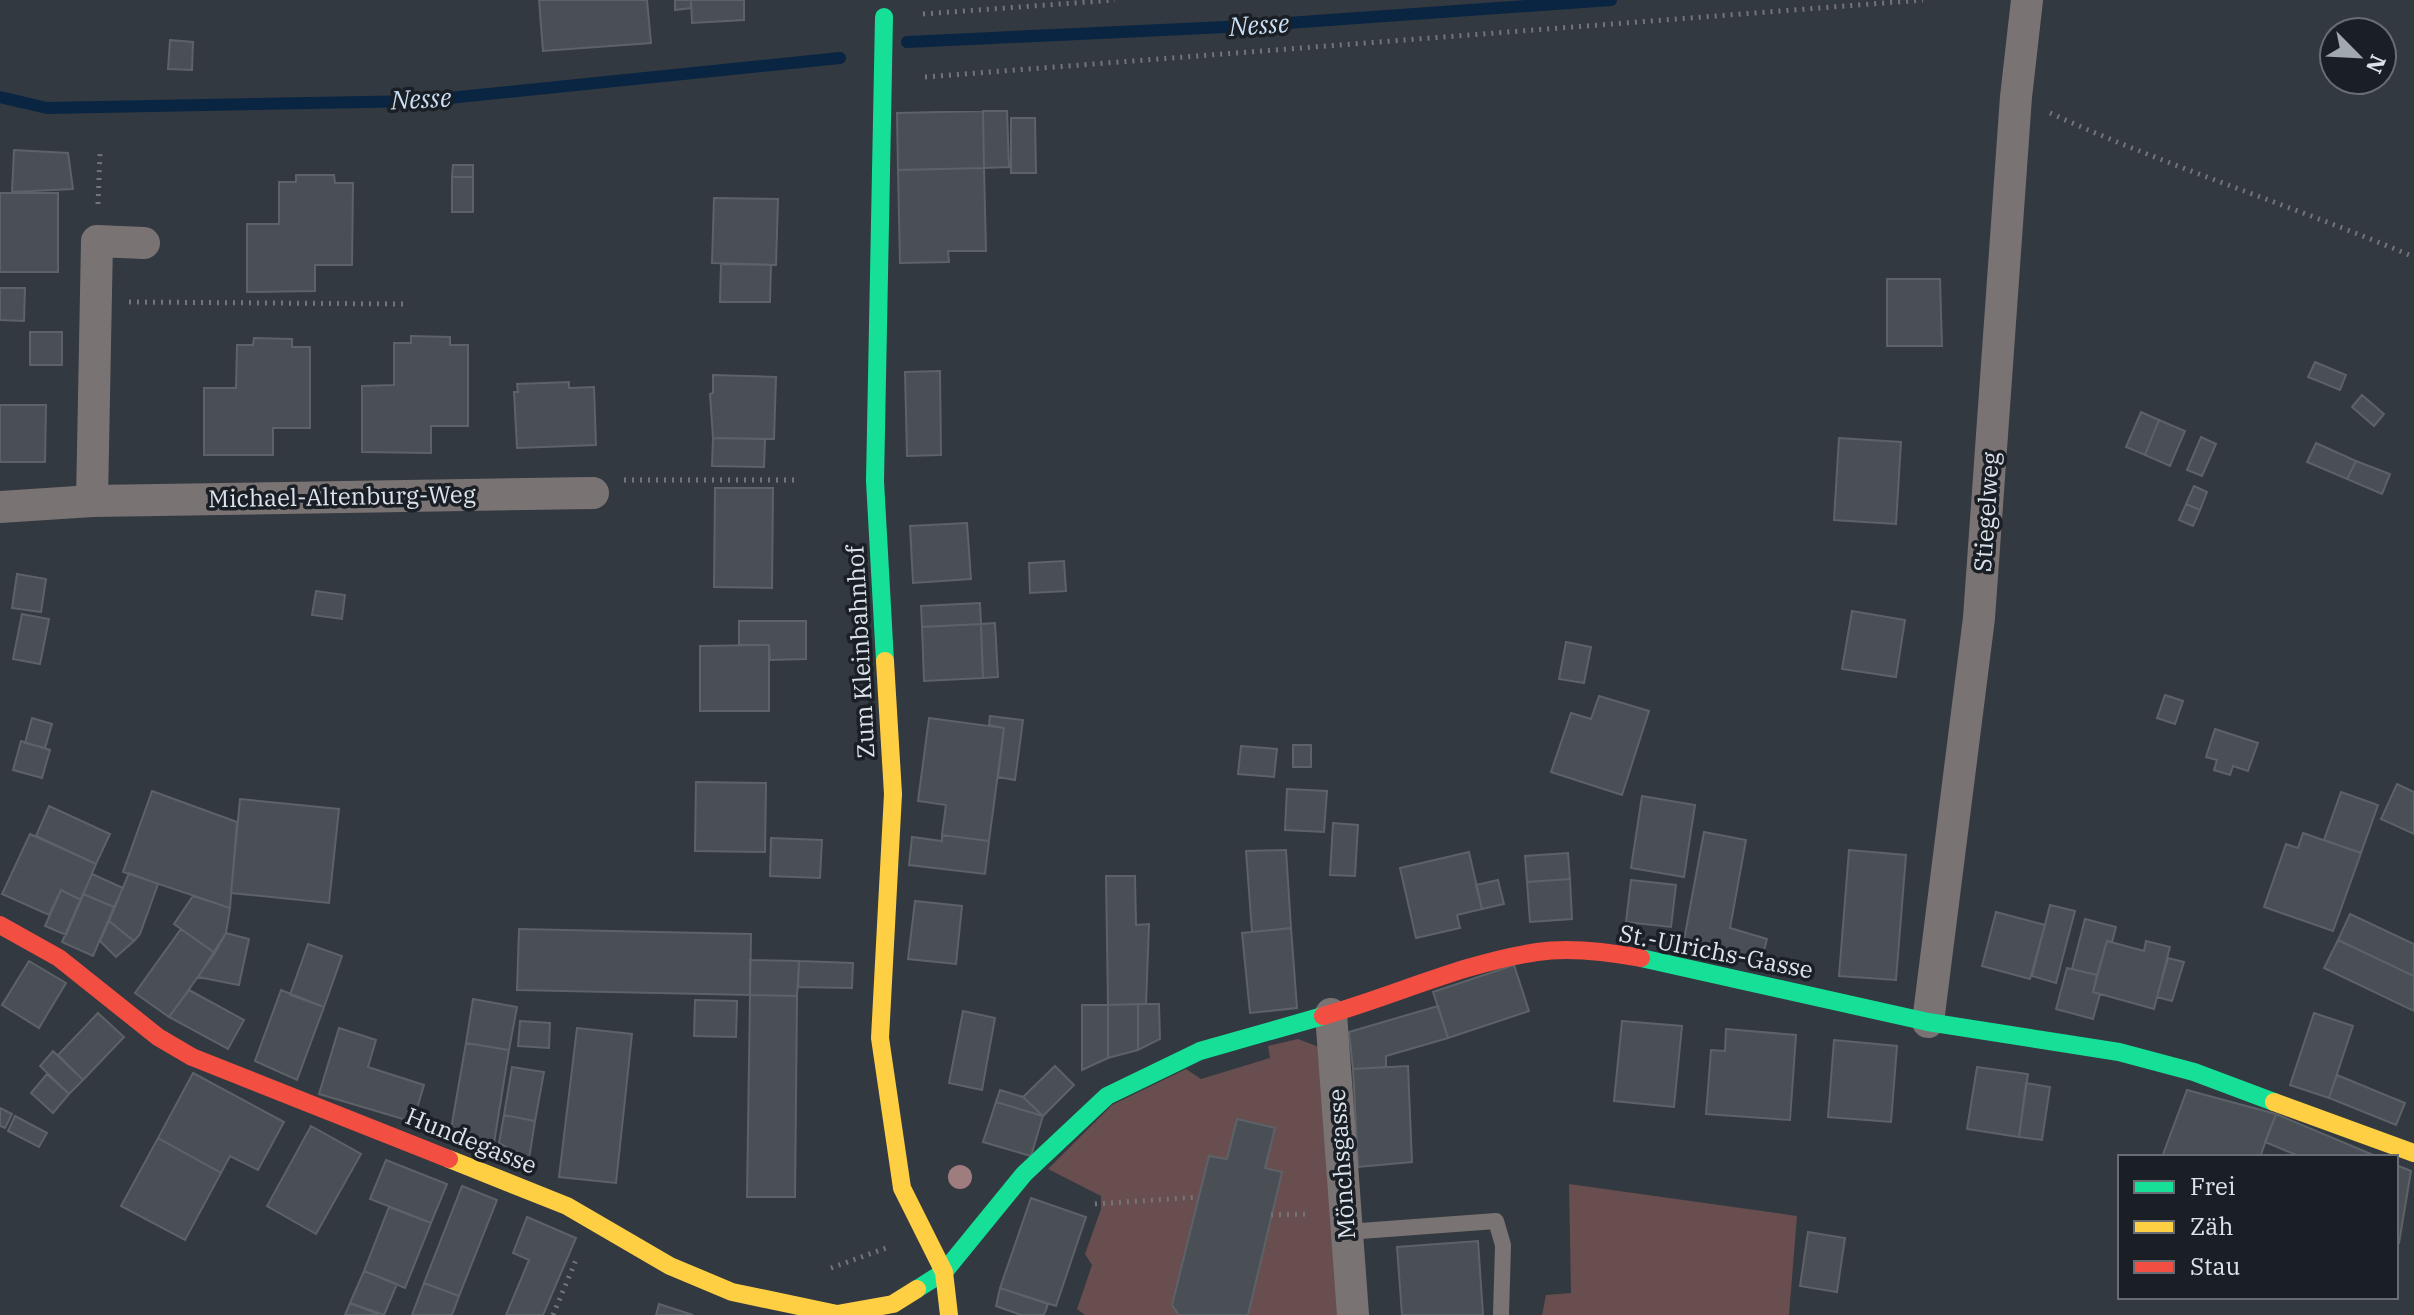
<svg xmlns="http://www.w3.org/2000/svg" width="2414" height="1315" viewBox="0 0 2414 1315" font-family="'IBM Plex Serif',serif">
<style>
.green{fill:#684e4e}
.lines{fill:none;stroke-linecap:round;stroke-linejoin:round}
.stream{stroke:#092542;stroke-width:12}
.building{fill:#4a4f55;stroke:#5d6268;stroke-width:2}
.path{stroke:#757476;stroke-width:5;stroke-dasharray:2 6;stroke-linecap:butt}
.lane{stroke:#7a7373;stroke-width:16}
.street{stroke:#7a7373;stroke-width:32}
.fast{stroke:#16e098;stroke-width:18}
.slow{stroke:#ffcf43;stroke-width:18}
.jam{stroke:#f24e42;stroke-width:18}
.tree{fill:#9f7d7f}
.labels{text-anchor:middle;stroke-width:7;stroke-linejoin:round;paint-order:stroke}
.street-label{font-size:24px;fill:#dce3eb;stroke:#1a1f25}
.water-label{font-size:26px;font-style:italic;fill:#cadff6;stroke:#1a1f25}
</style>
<rect width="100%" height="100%" fill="#333940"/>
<path class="green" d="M1298,1039L1319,1047L1345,1315H1085L1077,1309L1092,1265L1085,1254L1101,1209V1196L1048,1169L1112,1105L1186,1069L1201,1079L1270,1058L1268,1046Z
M1569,1184L1797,1216L1789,1315H1542L1546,1295L1571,1293Z"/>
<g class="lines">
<path class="stream" d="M907,42L1247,26L1611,0
M0,97L47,108L420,101L840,58"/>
</g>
<path class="building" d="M539,0H647L651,43L543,51Z
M675,0H691V8L675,10Z
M691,0H744V20L692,23Z
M170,40L193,42L192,70L168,69Z
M983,111L984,168L898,170L897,113Z
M983,111H1007L1009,167L984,168Z
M1011,118H1035L1036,173H1011Z
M14,150L68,153L73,189L12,192Z
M453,165H473V177H452Z
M984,168L986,251H948L949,262L900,263L898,170Z
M296,175H334L335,183H353L352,265H315V291L247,292V224H279V182H296Z
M452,177H473V212H452Z
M0,193H58V272H0Z
M714,198L778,199L776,265L712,263Z
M721,264L771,265L770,302H720Z
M1887,279H1940L1942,346H1887Z
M0,288H25L24,321L0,320Z
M30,332H62V365H30Z
M411,336L450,337V345H468V426H431V453L362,452V386L394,385V343H411Z
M254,338L292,339V347H310V428H273V455H204V388H236L237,345H253Z
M2315,362L2346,375L2340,390L2308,377Z
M940,371L941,455L907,456L905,372Z
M713,375L776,377L774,439L713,438L710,394L713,393Z
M569,382V388L594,387L596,445L517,448L514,392H518L517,384Z
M2362,395L2384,414L2374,426L2352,407Z
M0,405H46L45,462H0Z
M2141,412L2159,420L2145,455L2126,447Z
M2159,420L2185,431L2170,466L2145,455Z
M2201,437L2216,444L2202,476L2187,470Z
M713,438L765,439L764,467L712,466Z
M1839,438L1901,442L1896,524L1834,520Z
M2316,443L2356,461L2347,479L2307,462Z
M2356,461L2390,474L2382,494L2347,479Z
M2194,486L2207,492L2200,510L2186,504Z
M715,488H773L772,588L714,587Z
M2186,504L2200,510L2193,526L2179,520Z
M967,523L971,579L913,583L910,526Z
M1064,561L1066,591L1030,593L1029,563Z
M17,574L46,579L41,612L12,608Z
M316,591L345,595L342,619L312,615Z
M980,603L981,624L922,627L921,606Z
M1852,611L1905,620L1896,677L1842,669Z
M22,614L49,619L40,664L13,659Z
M739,621H806V659L770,660L769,645H739Z
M995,623L998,677L983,678L981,624Z
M981,624L983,678L924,681L922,627Z
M1566,642L1591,647L1584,683L1559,679Z
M769,645V711H700V646Z
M2165,695L2183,701L2175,724L2157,718Z
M1599,696L1649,711L1622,795L1551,772L1571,713L1591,719Z
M990,716L1023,720L1015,780L998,777L1004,728L989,725Z
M32,718L52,724L45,748L25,743Z
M929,718L1004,728L989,841L942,835L946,805L918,801Z
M2215,729L2258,743L2248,771L2233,766L2230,775L2214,770L2217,760L2206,757Z
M21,741L50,750L42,778L13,770Z
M1293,745H1311V767H1293Z
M1241,746L1277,749L1274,777L1238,774Z
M696,782L766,783L765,852L695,851Z
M2397,784L2414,792V834L2381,819Z
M1287,789L1327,791L1324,832L1285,830Z
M152,791L237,822L230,908L123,872Z
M2341,792L2378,805L2361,853L2324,840Z
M1642,796L1695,805L1684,877L1631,868Z
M240,799L339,809L329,903L231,893Z
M49,806L110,834L96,864L36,836Z
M1333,823L1358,825L1355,876L1330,875Z
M1704,832L1746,840L1730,928L1767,939L1761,962L1684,940Z
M2303,833L2361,853L2333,931L2264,907L2286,844L2298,848Z
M30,834L96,864L81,900L61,890L49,915L2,894Z
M942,835L989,841L985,874L909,865L912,837L942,841Z
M771,838L822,840L820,878L770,876Z
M1286,850L1291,928L1252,932L1246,851Z
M1849,850L1906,855L1896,980L1839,976Z
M1469,852L1482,909L1457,915L1460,928L1416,938L1400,868Z
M1568,853L1570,879L1527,882L1525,856Z
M129,873L158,884L140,934L134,941L109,921Z
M92,874L123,888L114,907L83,894Z
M1106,876H1135L1136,925L1149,924L1146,1004L1108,1005Z
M1570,879L1572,919L1530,922L1527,882Z
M1498,880L1504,904L1482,909L1476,885Z
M1631,880L1676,885L1671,927L1626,922Z
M61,890L81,900L66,935L45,926Z
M83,894L114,907L93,956L62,942Z
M193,896L230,908L226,933L215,953L174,924Z
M915,901L962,906L956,964L908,959Z
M2050,905L2075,911L2056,983L2032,976Z
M1996,912L2045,925L2030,979L1982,966Z
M2350,914L2414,944V976L2338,940Z
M2085,919L2116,927L2112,942L2107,941L2097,975L2072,969Z
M109,921L134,941L116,957L100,941Z
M1291,928L1297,1008L1250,1013L1242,933Z
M181,929L215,953L169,1017L135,993Z
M519,929L751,934L750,995L517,990Z
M226,933L249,939L239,985L198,977Z
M2338,940L2414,976V1011L2324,968Z
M2107,941L2144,951L2146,941L2170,947L2154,1009L2093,992Z
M308,944L342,956L324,1007L290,995Z
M2168,958L2184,962L2172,1001L2157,997Z
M750,960L799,961L797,996L750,995Z
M29,961L66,983L39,1028L2,1005Z
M799,961L853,963L852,988L798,987Z
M1514,965L1529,1011L1448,1038L1433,992Z
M2067,968L2097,975L2093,992L2100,994L2093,1019L2056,1009Z
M189,990L244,1020L228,1049L169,1017Z
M281,990L324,1007L297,1080L255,1061Z
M750,995L797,996L795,1197H747Z
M473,999L517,1007L509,1050L466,1043Z
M695,1000L737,1001L736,1037L694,1036Z
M1138,1004V1050L1108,1058V1005Z
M1138,1004H1159L1160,1039L1138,1050Z
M1082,1005H1108V1058L1082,1070Z
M1438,1006L1448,1038L1386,1056V1067L1353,1069L1349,1032Z
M963,1011L995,1018L982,1090L949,1083Z
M98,1013L124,1037L83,1080L58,1055Z
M2314,1013L2353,1026L2329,1098L2290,1085Z
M520,1021L550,1023L549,1048L518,1046Z
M1622,1021L1682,1026L1674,1107L1614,1101Z
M339,1028L376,1040L368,1067L424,1085L413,1122L319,1094Z
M577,1028L632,1034L616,1183L559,1177Z
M1726,1029L1796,1035L1790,1120L1706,1114L1711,1050L1725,1051Z
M1834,1040L1897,1046L1891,1122L1828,1117Z
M466,1043L509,1050L494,1143L450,1135Z
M53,1051L83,1080L69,1094L40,1066Z
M1055,1066L1074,1085L1043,1116L1023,1097Z
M1408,1066L1412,1162L1358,1167L1353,1069Z
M512,1067L544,1072L535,1121L504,1115Z
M1977,1067L2028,1074L2019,1137L1967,1129Z
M193,1073L284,1122L258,1170L230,1156L221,1173L158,1138Z
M47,1074L69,1094L53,1113L31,1093Z
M2337,1075L2405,1103L2396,1125L2329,1098Z
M2026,1083L2050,1087L2042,1140L2019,1137Z
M1000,1090L1023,1097L1043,1116L996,1102Z
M2187,1090L2276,1114L2260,1157H2162Z
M996,1102L1043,1116L1031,1156L983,1142Z
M0,1108L12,1114L5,1128L0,1126Z
M2276,1114L2378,1157H2301L2265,1142Z
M504,1115L535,1121L529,1159L499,1143Z
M15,1116L47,1133L39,1147L8,1131Z
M1237,1119L1275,1128L1265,1168L1282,1172L1248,1315H1179L1172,1305L1209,1156L1227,1159Z
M311,1126L361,1154L316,1234L267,1206Z
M158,1138L221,1173L185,1240L121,1206Z
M386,1160L447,1184L431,1223L370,1199Z
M2396,1165L2411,1171L2399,1243H2396Z
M462,1186L497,1200L459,1296L424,1283Z
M1031,1198L1086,1217L1056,1306L1000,1288Z
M389,1207L431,1223L405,1288L364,1271Z
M527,1217L576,1238L543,1315H506L529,1260L513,1253Z
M1808,1232L1845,1238L1837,1292L1800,1286Z
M1478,1241L1483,1315H1402L1397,1247Z
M364,1271L397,1284L384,1315L350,1303Z
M424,1283L459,1296L452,1315H412Z
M1000,1288L1048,1304L1044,1315H1021L996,1306Z
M350,1303L378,1314L377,1315H345Z
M659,1304L693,1315H656Z"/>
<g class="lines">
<path class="path" d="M923,14L1115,0
M925,77L1923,0
M2050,113C2168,167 2294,206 2414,257
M98,204L100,154
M129,302L404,304
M624,480H799
M1095,1204L1199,1197
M1271,1215L1309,1214
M831,1268L886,1248
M553,1315L576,1260"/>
<path class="lane" d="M1347,1232L1496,1221L1503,1245L1501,1315"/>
<path class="street" d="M92,501L97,241L144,243
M0,507L92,501L593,493
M1331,1014L1353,1315
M1928,1022L1979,618L2016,97L2027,0"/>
<path class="fast" d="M884,17L875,481L885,661
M1641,958L1928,1022L2119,1052L2194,1072L2274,1102
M917,1289L944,1272L1024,1174L1107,1096L1200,1051L1323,1016"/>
<path class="slow" d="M885,661L893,794L880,1038L902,1188L944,1272L949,1315
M2274,1102L2414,1153
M449,1159L567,1206L670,1266L732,1292L837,1314L893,1304L917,1289"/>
<path class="jam" d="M0,925L59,958L158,1037L192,1057L449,1159
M1323,1016C1394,996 1463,963 1537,952C1570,947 1609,952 1641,958"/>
</g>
<circle class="tree" cx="960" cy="1177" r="12"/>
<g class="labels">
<g class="street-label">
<text transform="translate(342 497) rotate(-1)" y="8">Michael-Altenburg-Weg</text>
<text transform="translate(1987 512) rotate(-86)" y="8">Stiegelweg</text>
<text transform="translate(861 652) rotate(-93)" y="8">Zum Kleinbahnhof</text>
<text transform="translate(1716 952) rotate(11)" y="8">St.-Ulrichs-Gasse</text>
<text transform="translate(471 1141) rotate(22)" y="8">Hundegasse</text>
<text transform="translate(1342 1164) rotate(-94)" y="8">Mönchsgasse</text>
</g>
<g class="water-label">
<text transform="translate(1259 25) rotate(-4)" y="9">Nesse</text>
<text transform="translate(421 99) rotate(-3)" y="9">Nesse</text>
</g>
</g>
<rect x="2118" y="1155" width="280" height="144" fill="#1a1f25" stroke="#686d74" stroke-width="2"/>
<rect x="2134" y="1181" width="40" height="12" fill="#16e098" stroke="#686d74" stroke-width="2"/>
<text x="2190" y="1195" font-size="24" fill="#dce3eb">Frei</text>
<rect x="2134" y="1221" width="40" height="12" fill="#ffcf43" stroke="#686d74" stroke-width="2"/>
<text x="2190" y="1235" font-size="24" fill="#dce3eb">Zäh</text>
<rect x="2134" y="1261" width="40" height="12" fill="#f24e42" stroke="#686d74" stroke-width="2"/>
<text x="2190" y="1275" font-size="24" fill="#dce3eb">Stau</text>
<g transform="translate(2358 56) rotate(114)"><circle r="38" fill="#1a1f25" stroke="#686d74" stroke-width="2"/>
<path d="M0-6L14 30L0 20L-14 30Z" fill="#a1a8af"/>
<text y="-12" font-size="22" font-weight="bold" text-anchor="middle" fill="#dce3eb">N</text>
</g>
</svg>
